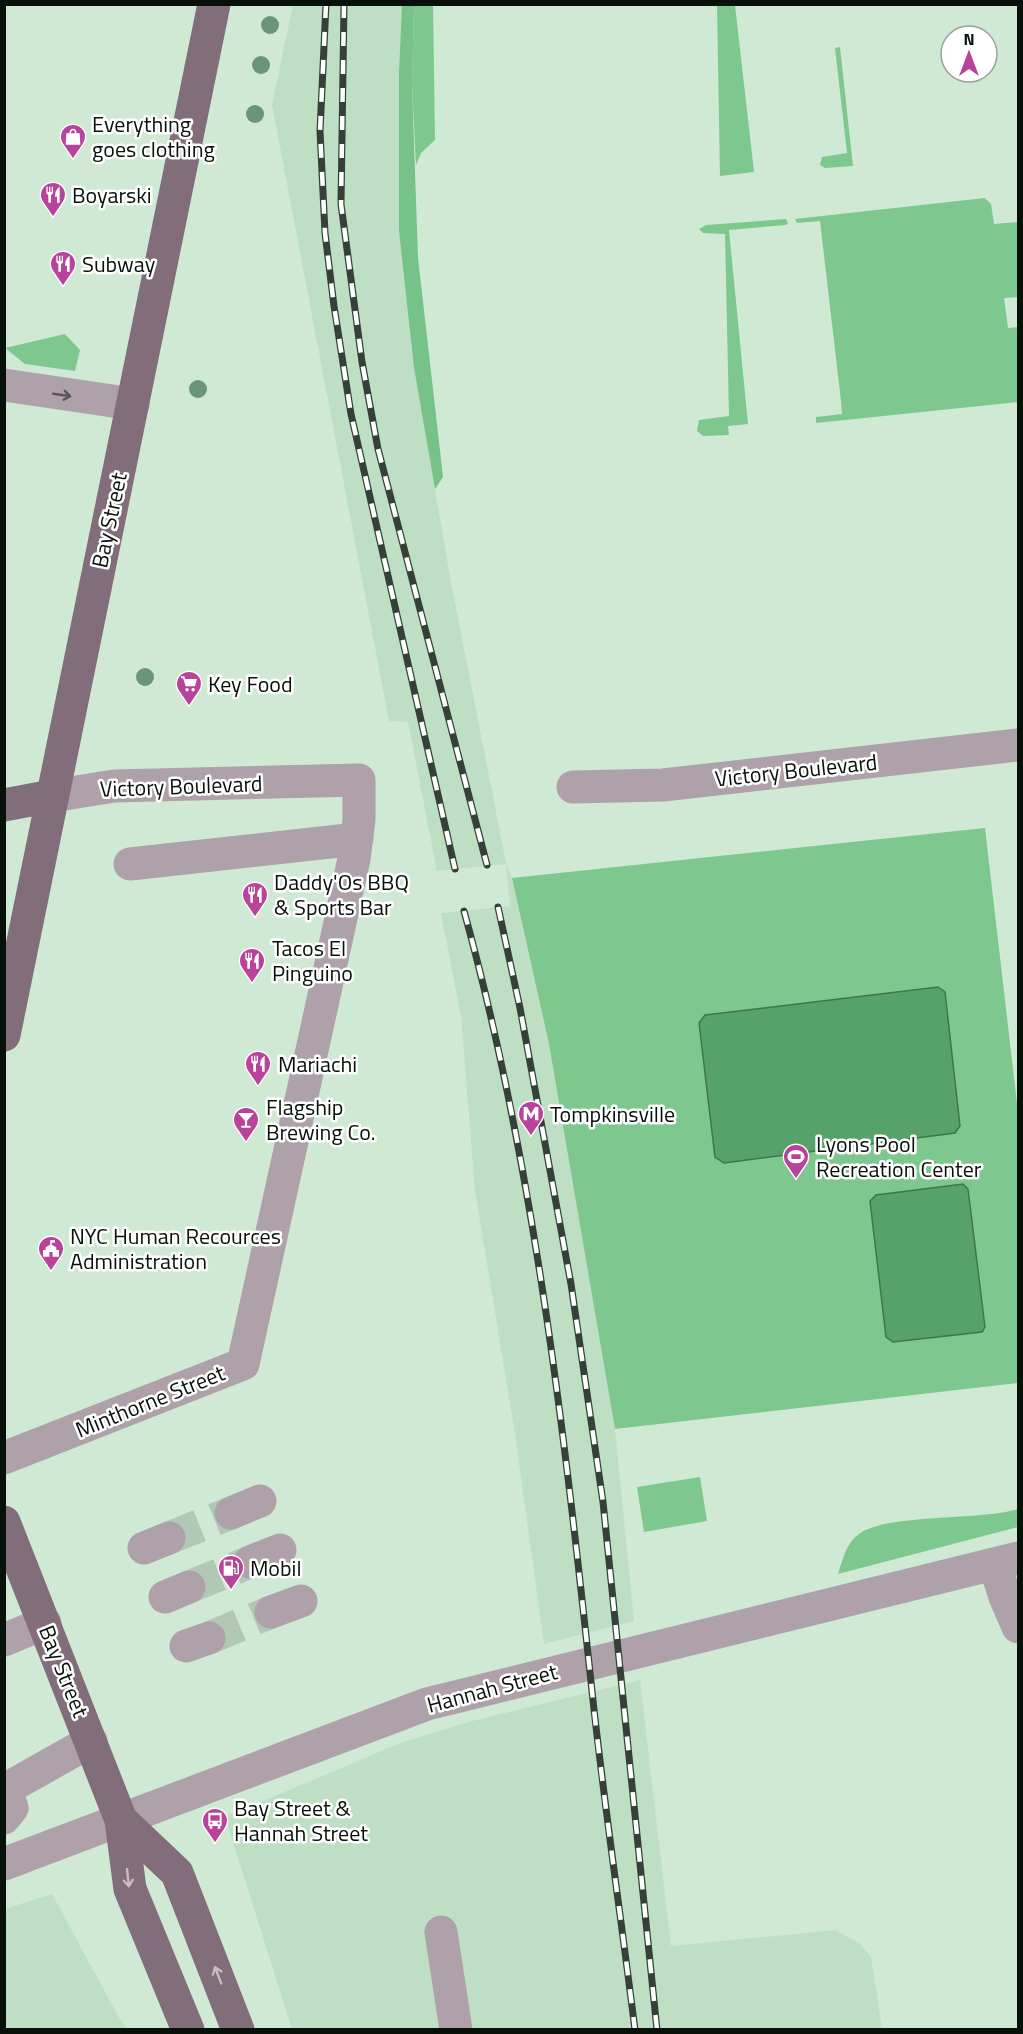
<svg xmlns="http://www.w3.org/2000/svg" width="1023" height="2034" viewBox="0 0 1023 2034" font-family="'Titillium Web',sans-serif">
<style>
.built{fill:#bfdfc5}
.green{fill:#7ec88f}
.forest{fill:#76c288}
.water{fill:#56a26a;stroke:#3f764d;stroke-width:1.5}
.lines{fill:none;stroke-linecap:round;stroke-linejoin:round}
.minor-tunnel{stroke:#b1c8b6;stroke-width:33;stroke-dasharray:33 16;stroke-linecap:butt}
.minor{stroke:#aea1a9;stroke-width:33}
.major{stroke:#826d7a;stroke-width:33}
.rail-casing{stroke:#354138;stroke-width:7}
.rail{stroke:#fff;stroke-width:4.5;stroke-dasharray:14;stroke-linecap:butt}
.tree{fill:#6b9577}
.oneway{stroke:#5b585a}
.oneway2{stroke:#c7bdc3}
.labels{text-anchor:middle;stroke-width:5;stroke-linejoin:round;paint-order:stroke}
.poi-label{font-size:22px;fill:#08100a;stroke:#fff;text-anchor:start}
.street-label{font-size:22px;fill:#08100a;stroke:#fff}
</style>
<rect width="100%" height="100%" fill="#cfe9d4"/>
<path class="built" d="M293,5H402L399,71V230L414,368L450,577L506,863L512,878L549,1044L586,1248L615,1429L634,1621L544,1644L515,1434L475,1191L461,1016L441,913L510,906L506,864L437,871L408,722L389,721L272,105Z
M640,1680L671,1946L836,1930L860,1944L871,1957L882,2029H292L225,1817L403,1742L472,1721Z
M52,1894L118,2016L127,2029H5V1909Z"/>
<path class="green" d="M414,5H433L435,140L421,153L416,165L412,86Z
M717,5H735L754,172L720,176Z
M840,47L853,166L825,168L820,165L822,157L847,153L835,48Z
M985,198L991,204L994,224L1018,222V297L1004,298L1008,328L1018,327V402L816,423V417L842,414L841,401L820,221L797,223L795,219Z
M786,219L788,223L786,225L729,230L748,424L728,426L729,435L703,436L697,431L699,420L729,416L725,234L703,233L699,229L706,225Z
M65,334L80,350L75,371L25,364L5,348Z
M985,828L1018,1112V1383L615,1429L549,1044L512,878Z
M700,1477L707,1521L644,1532L637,1487Z
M1018,1509V1527L838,1574C843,1559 846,1543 859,1534C887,1513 980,1521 1018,1509Z"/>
<path class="forest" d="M402,5H414L412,86L418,258L443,477L435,489L414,368L399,231V71Z"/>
<path class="water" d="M938,987L945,992L960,1126L955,1133L724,1163L715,1157L699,1023L705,1015Z
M963,1184L968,1189L985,1327L982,1332L893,1342L886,1337L870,1201L876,1195Z"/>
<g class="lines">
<path class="minor-tunnel" d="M169,1538L231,1513
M189,1587L250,1562
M209,1638L271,1612"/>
<path class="minor" d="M4,385L133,404
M573,787L663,785L1018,745
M130,864L357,839
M4,1458L243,1364L354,859L359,820V780L114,786L52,796
M231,1513L260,1501
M144,1548L169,1538
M250,1562L280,1550
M995,1565L1005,1597L1018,1627
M165,1597L189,1587
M271,1612L301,1601
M4,1640L45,1623
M186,1646L209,1638
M4,1818L12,1808L6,1789L91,1741
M4,1864L427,1704L1018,1558
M441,1932L456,2030"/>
<path class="major" d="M4,805L52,796
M4,1035L214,4
M4,1522L121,1820L130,1889L188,2030
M121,1820L177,1873L238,2030"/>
<defs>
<path id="rail" d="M326,4L320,131L325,233L334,306L351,414L455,869
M344,4L341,204L362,362L378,449L487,865
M498,907L520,1008L571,1284L603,1502L657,2030
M464,911C534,1164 564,1430 592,1691C604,1804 621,1917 635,2030"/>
</defs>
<use href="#rail" class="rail-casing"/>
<use href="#rail" class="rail"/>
</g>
<g class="tree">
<circle cx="270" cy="25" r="9"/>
<circle cx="261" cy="65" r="9"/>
<circle cx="255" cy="114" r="9"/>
<circle cx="198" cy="389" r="9"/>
<circle cx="145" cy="677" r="9"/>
</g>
<defs><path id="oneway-shaft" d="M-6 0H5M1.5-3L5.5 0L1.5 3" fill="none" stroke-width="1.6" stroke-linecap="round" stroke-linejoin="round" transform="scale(1.5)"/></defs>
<use class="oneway" href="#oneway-shaft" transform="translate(62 395) rotate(8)"/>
<g class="oneway2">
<use href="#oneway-shaft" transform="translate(128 1878) rotate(84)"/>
<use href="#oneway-shaft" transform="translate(218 1975) rotate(-111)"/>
</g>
<defs>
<symbol id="shop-pin" viewBox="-11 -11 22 30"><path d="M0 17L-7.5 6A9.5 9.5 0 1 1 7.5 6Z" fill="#b9439a" stroke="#fff"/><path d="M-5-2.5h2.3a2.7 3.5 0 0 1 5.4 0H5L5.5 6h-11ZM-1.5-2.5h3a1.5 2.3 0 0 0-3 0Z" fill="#fff"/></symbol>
<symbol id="restaurant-pin" viewBox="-11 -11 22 30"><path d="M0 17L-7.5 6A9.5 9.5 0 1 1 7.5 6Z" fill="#b9439a" stroke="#fff"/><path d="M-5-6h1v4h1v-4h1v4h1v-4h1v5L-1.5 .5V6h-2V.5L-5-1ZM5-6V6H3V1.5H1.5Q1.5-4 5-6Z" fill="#fff"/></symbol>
<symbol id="supermarket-pin" viewBox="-11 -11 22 30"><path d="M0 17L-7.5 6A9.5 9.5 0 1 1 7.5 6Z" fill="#b9439a" stroke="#fff"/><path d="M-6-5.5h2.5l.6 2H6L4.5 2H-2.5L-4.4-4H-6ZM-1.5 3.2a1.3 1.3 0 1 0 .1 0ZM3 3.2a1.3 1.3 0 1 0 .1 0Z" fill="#fff"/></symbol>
<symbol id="metro-pin" viewBox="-11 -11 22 30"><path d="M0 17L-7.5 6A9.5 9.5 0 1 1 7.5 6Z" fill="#b9439a" stroke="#fff"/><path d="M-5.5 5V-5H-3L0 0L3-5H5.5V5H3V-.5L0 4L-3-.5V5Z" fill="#fff"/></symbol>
<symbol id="bar-pin" viewBox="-11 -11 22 30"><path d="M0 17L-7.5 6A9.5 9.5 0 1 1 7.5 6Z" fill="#b9439a" stroke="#fff"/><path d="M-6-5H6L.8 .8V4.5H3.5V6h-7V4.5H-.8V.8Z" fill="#fff"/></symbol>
<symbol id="stadium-pin" viewBox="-11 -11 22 30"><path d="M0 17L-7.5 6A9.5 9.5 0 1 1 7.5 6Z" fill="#b9439a" stroke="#fff"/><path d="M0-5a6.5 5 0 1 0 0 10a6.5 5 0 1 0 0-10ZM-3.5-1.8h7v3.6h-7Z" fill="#fff"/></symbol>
<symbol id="civic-pin" viewBox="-11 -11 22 30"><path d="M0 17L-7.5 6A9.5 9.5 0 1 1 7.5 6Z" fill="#b9439a" stroke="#fff"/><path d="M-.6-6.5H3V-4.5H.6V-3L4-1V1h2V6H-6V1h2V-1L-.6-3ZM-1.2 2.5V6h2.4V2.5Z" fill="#fff"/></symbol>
<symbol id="fuel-pin" viewBox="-11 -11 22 30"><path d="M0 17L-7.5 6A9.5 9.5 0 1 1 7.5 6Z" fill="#b9439a" stroke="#fff"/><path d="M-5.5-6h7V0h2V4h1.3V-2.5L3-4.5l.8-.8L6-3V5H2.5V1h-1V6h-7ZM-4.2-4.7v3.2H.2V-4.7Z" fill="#fff"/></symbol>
<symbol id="bus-pin" viewBox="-11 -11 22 30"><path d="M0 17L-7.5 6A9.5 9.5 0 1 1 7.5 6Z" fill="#b9439a" stroke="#fff"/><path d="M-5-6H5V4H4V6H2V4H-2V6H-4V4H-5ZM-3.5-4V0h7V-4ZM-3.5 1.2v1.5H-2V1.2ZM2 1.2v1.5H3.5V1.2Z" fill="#fff"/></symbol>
</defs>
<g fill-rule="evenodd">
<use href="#shop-pin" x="58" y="122" width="30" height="40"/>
<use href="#restaurant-pin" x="38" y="180" width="30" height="40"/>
<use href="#restaurant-pin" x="48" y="249" width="30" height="40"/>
<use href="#supermarket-pin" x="174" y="669" width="30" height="40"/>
<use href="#restaurant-pin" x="240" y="880" width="30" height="40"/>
<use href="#restaurant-pin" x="237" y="946" width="30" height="40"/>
<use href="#restaurant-pin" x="243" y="1049" width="30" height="40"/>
<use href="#metro-pin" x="516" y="1099" width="30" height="40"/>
<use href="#bar-pin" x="231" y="1105" width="30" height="40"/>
<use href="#stadium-pin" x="781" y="1142" width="30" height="40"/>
<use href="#civic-pin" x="36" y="1234" width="30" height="40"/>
<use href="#fuel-pin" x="216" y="1553" width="30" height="40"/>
<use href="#bus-pin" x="200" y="1806" width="30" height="40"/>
</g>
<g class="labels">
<g class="poi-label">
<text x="92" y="132">Everything<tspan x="92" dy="25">goes clothing</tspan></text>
<text x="72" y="203">Boyarski</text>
<text x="82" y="272">Subway</text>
<text x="208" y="692">Key Food</text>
<text x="274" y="890">Daddy'Os BBQ<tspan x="274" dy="25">&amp; Sports Bar</tspan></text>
<text x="272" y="956">Tacos El<tspan x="272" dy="25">Pinguino</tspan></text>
<text x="278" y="1072">Mariachi</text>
<text x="266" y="1115">Flagship<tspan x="266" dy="25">Brewing Co.</tspan></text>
<text x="550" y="1122">Tompkinsville</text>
<text x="816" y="1152">Lyons Pool<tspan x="816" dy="25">Recreation Center</tspan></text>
<text x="70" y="1244">NYC Human Recources<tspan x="70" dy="25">Administration</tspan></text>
<text x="250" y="1576">Mobil</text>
<text x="234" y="1816">Bay Street &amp;<tspan x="234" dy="25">Hannah Street</tspan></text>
</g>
<g class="street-label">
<text transform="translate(109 520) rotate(-78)" y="8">Bay Street</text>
<text transform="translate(796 770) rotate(-6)" y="8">Victory Boulevard</text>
<text transform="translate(181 786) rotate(-2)" y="8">Victory Boulevard</text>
<text transform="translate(150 1401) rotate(-22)" y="8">Minthorne Street</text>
<text transform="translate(64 1671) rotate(68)" y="8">Bay Street</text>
<text transform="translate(492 1688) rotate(-15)" y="8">Hannah Street</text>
</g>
</g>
<rect width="1023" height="2034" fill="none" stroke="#08100a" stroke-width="12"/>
<g transform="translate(969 54)"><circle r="28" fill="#ffffff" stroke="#9c9f9d" stroke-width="1.5"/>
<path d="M0-4.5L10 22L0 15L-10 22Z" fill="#b9439a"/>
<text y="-9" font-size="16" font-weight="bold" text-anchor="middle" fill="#08100a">N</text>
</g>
</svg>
